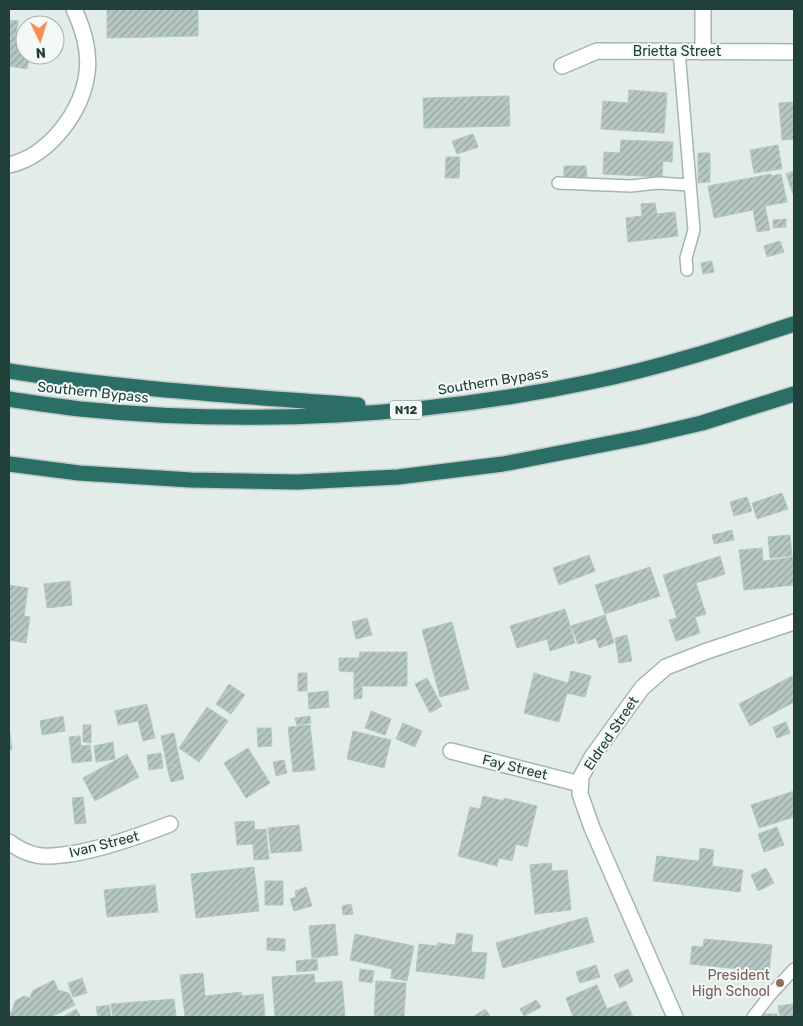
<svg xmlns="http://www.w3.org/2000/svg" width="803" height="1026" viewBox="0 0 803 1026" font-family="Rubik,sans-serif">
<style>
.building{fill:url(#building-hatch);stroke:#b4c7c1}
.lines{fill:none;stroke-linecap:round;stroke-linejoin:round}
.service-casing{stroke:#a4b6b1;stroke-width:14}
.minor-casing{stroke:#a4b6b1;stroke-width:18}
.motorway-casing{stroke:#c1cac8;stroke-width:18}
.service{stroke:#fff;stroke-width:11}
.minor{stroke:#fff;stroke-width:15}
.motorway{stroke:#2a6e66;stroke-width:15}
.education-dot{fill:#8d6e63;stroke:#f3f9f7;stroke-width:2}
.labels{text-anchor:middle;stroke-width:4;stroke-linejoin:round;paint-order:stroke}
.shield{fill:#f3f9f7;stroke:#607873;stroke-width:1}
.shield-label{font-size:12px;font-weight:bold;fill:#21403a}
.street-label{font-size:14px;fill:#21403a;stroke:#f3f9f7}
.education-label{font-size:14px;fill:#785e54;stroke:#f3f9f7;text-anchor:end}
</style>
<defs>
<pattern id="building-hatch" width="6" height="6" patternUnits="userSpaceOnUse" patternTransform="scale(1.25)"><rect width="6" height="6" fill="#b7c8c3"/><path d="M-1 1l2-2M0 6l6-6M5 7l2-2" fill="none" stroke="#94a49f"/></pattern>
</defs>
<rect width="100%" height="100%" fill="#e2ede9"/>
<path class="building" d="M107,9H198V36L107,38Z
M9,20L18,21L15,41L25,43V55H30L27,69L9,66Z
M19,33L25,34V41L18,39Z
M629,90L667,93L664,133L601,129L603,101L628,103Z
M509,96L510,126L424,128L423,98Z
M794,102V139L782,140L779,103Z
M473,134L478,147L457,154L452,141Z
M621,140L673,142L672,162L663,161L662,177L603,174L604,152L620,153Z
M778,145L782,169L754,173L750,150Z
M698,153H710V182L698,183Z
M446,157H460L459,178H445Z
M564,166H586L587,181H564Z
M794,171V197L786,174Z
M771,174L772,176L781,174L787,202L765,206L770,230L757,232L753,210L714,218L708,186Z
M655,203L657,214L675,212L678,236L628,242L626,218L642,216L641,204Z
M786,219V227L773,228V220Z
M780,241L784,252L767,257L764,246Z
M712,261L714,272L703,274L701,263Z
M782,493L788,509L757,519L752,503Z
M747,497L752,511L734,516L730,502Z
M732,530L734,540L723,542L721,533Z
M721,533L723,542L714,544L712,535Z
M790,535L792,556L770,558L768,537Z
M762,548L763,561L794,557V585L744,590L739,550Z
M589,555L595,571L559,585L553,568Z
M720,556L725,574L696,583L706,614L695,617L700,633L676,641L669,620L677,618L663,575Z
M650,567L660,596L605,614L595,585Z
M70,581L72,605L47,608L44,584Z
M9,585L28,588L24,616L30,617L26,643L9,640Z
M565,609L575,643L550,651L547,639L517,648L510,626Z
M605,615L614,643L599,648L596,638L578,644L571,626Z
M367,618L372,635L356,639L352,622Z
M452,622L469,689L440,697L422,630Z
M627,635L632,661L619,663L615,638Z
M360,652H407V686H362V698L354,699V672L339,671V658H359Z
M571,671L591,676L585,697L567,693L559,722L524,713L534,673L568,683Z
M298,673H307V691H298Z
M792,676L794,680V702L750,726L739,704Z
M427,678L442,706L430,713L415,684Z
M229,684L245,695L231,714L216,704Z
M328,691L329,707L309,709L308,693Z
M147,704L155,738L143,741L138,721L118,725L115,711Z
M207,707L228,721L199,762L179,748Z
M371,711L391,719L385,735L365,728Z
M63,716L65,731L42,735L40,721Z
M310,716L311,723L297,725L295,718Z
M786,722L790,733L777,738L773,727Z
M403,723L422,731L415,747L396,739Z
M83,725H91V743L83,742Z
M310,725L315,770L293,772L288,727Z
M257,728H271L272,746L258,747Z
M353,731L391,740L384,768L347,759Z
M174,733L180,763L167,766L161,736Z
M10,734L12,750H9V735Z
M80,736L81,746L90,745L92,761L72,763L69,737Z
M113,742L115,759L96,762L94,746Z
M248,748L270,783L246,798L224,763Z
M161,753L163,768L149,770L147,755Z
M127,754L139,777L95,801L83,778Z
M284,760L287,773L276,776L273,762Z
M180,763L184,779L171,782L167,766Z
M794,791V817L759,828L751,805Z
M483,796L504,801V798L537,806L527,847L516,844L512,861L499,858L497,866L458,856L470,807L480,809Z
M83,797L86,823L75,824L72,798Z
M254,821L255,830L266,829L269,859L254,860L253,844L237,845L235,822Z
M299,825L302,851L271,853L268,828Z
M777,827L784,845L764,852L758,834Z
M700,848L714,850L712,866L743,870L740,892L653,881L657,856L699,861Z
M551,863L552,871L567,870L571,910L535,914L530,865Z
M254,867L259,911L196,918L191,874Z
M766,868L774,883L758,891L751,875Z
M265,881H283V905H265Z
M155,885L158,912L107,917L104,890Z
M306,887L312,906L294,911L290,899L296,897L295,891Z
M351,904L353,914L343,915L342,906Z
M587,917L594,942L503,968L496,943Z
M335,924L338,955L312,958L309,926Z
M457,933L473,935L471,952L487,953L484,979L416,971L419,944L437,946L438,943L455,945Z
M355,934L414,946L407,981L391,978L392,969L350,960Z
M267,938L285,939V951L267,950Z
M704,939L772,945L769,972L690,964L692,946L703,947Z
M317,959L318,970L297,972L296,961Z
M596,965L600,977L580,983L576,972Z
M360,969L374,971L372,983L359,981Z
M628,969L633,981L620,988L614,975Z
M203,973L205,996L241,992L242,996L263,994L265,1017H185L180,975Z
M314,974L315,983L342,981L345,1017H275L272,977Z
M82,978L87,993L73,997L68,983Z
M54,980L58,990L69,993L75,1005L51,1017H9V1013L12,1011L15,1001L24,996L30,998L32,991Z
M376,981L406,983L404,1017H374Z
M597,985L607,1009L626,1001L633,1017H573L566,998Z
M174,999L176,1017H113L111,1004Z
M536,1000L541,1007L524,1016L520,1009Z
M794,1004V1017H780L778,1006Z
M109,1005L111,1017H98L96,1007Z
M76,1009L81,1017H63Z
M485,1009L491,1017H473Z
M758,1014H777V1017H758Z"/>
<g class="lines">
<defs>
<path id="service" d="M679,51L694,230L686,258L687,270
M558,183L631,186L658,183L690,185
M753,1017L771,994L794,969"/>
<path id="minor" d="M703,9V52
M562,66L597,51L794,52
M9,165C49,156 82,112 87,73C90,50 83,29 74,9
M451,751L580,784
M9,842C17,848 26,853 36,855C47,858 60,855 71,854C106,848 137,837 170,824
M675,1017L592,828L580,794L581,777L592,757L642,688L666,667L707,651L794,622"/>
<path id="motorway" d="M9,371C124,389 241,396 358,405
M9,399C33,403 56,406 80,409C249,426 424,417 590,382C659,368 727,346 794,324
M9,464L79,473L191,480L298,482L398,477L503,464L642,437L702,423L794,394"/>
</defs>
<use href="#service" class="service-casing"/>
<use href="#minor" class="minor-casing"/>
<use href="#motorway" class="motorway-casing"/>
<use href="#service" class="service"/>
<use href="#minor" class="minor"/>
<use href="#motorway" class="motorway"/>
</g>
<circle class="education-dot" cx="780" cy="983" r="5"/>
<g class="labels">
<rect class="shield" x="390" y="400.5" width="32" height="19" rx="4"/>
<g class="shield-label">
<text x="406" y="414">N12</text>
</g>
<g class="street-label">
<text x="677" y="56">Brietta Street</text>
<text transform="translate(493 381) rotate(-9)" y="5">Southern Bypass</text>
<text transform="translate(93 392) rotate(6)" y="5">Southern Bypass</text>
<text transform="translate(611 733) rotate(-56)" y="5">Eldred Street</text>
<text transform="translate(515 767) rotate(14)" y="5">Fay Street</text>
<text transform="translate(104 844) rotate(-14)" y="5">Ivan Street</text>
</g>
<g class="education-label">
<text x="770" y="980">President<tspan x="770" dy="16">High School</tspan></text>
</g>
</g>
<rect width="803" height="1026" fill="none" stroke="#21403a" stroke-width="20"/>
<g transform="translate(40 40) rotate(176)"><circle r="24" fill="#f3f9f7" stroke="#9fafab"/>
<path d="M0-4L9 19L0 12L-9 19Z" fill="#fb8c52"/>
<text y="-8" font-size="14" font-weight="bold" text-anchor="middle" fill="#21403a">N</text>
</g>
</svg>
